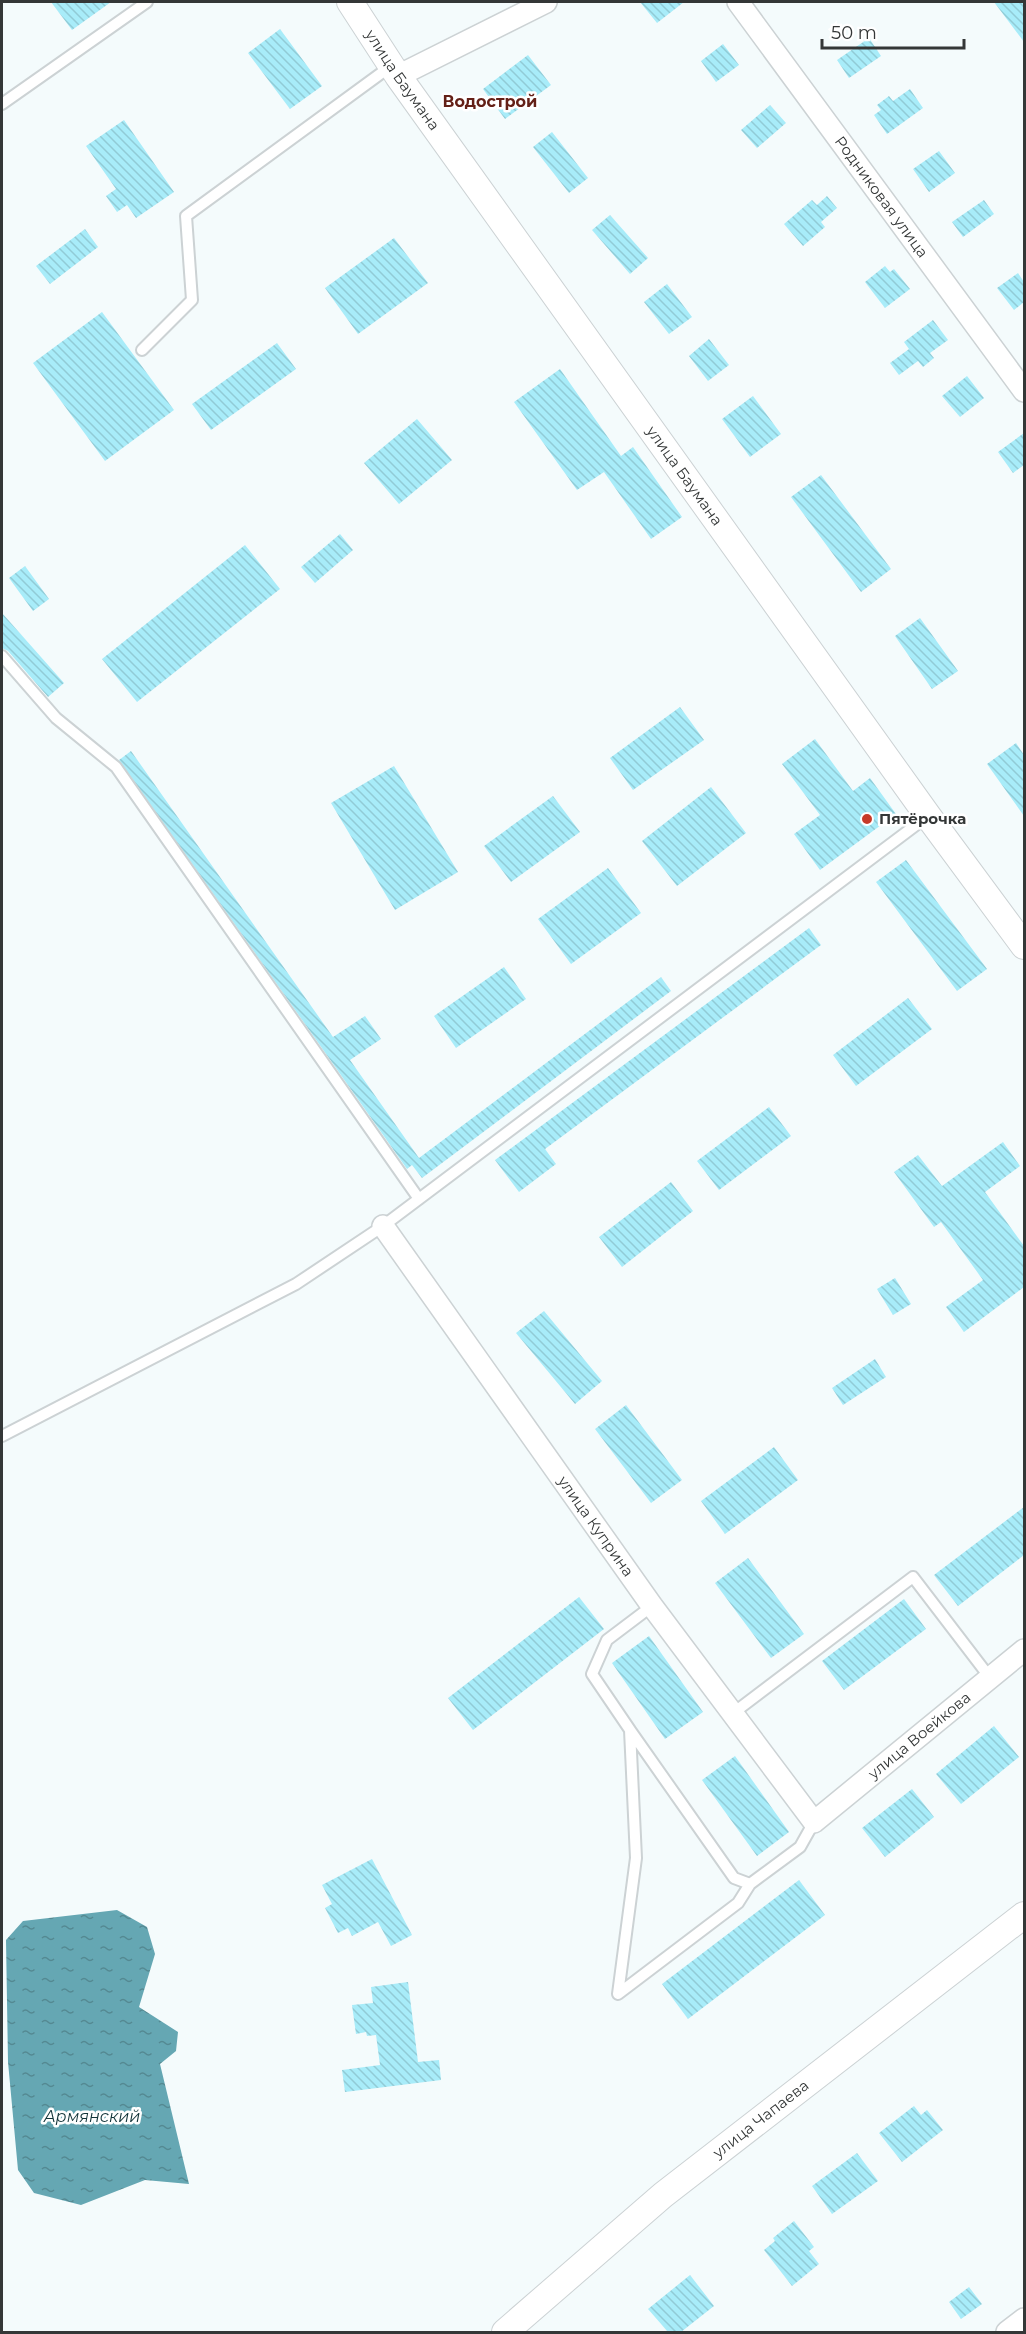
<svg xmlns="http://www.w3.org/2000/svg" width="1026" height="2334" viewBox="0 0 1026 2334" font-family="Montserrat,sans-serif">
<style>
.water{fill:url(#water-ripples)}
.building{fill:url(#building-back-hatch)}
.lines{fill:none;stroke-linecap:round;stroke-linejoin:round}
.service-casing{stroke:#ccd2d4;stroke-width:14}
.minor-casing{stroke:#ccd2d4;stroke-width:24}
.tertiary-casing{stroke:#ccd2d4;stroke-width:28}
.service{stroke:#fff;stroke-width:10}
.minor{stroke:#fff;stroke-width:21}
.tertiary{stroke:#fff;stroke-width:26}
.poi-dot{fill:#c63a29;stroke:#fff;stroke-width:2}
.labels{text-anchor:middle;stroke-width:5;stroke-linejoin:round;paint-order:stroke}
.street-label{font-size:15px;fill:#343737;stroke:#fff}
.poi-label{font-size:15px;font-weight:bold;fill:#343737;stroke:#fff;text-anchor:start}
.neighbourhood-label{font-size:16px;font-weight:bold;fill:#642017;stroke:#fff}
.water-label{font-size:16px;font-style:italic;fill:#123439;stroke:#fff}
</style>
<defs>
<pattern id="water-ripples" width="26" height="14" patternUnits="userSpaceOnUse" patternTransform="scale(1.5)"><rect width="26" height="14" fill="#65a7b3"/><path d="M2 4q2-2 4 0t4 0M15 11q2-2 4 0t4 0" fill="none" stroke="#548992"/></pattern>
<pattern id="building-back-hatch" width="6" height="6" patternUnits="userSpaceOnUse" patternTransform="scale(1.5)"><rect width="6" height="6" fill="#a8ecf9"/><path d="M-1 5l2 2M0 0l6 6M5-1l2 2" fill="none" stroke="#91cbd6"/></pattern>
</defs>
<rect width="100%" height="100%" fill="#f4fbfc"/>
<path class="water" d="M117,1910L147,1927L155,1954L139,2007L178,2032L176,2051L160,2064L189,2184L145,2180L81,2205L34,2193L18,2170L8,2062L6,1940L23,1921Z"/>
<path class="building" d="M51,2H111L72,30Z
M640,2H684L657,23Z
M994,2H1024V42Z
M280,29L322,86L290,109L248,53Z
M869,38L881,56L849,78L837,60Z
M723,44L739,65L716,82L701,61Z
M528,55L551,85L505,119L483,89Z
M910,89L923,108L887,134L874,115L881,110L877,105L889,96L893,101Z
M770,105L786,123L757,148L741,130Z
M124,120L174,192L136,218L127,205L117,212L106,196L116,189L86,146Z
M552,132L588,178L569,193L533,147Z
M939,151L955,173L929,192L913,169Z
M827,196L837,208L821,222L825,227L803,246L784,224L812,200L817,205Z
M984,200L994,214L963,237L952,222Z
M610,215L648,258L630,274L592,230Z
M85,229L98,247L50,284L36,266Z
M394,238L428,283L358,334L325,288Z
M885,266L890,272L894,269L910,289L885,308L865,282Z
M1018,273L1024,282V302L1014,310L997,288Z
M667,284L692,317L669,334L644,302Z
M102,312L174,410L105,461L33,363Z
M933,320L948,340L930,353L934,358L923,367L918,361L899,375L890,363L909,349L904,342Z
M709,339L729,365L708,381L689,356Z
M277,343L296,369L211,430L192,404Z
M560,369L621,456L633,447L682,517L651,539L604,472L577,490L514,402Z
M967,376L984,398L960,417L942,396Z
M753,396L781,434L750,457L722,419Z
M417,419L452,460L399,504L364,463Z
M1024,433V465L1013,473L998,452Z
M821,475L891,569L861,592L791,497Z
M340,534L353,550L315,583L301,567Z
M245,545L280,589L137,702L102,659Z
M25,566L49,599L33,611L9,578Z
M2,613L64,683L48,697L8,651L2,648Z
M920,618L958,671L932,689L895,636Z
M680,707L704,740L633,790L610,758Z
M815,739L853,791L870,778L896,814L820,870L794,834L820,815L782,764Z
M1016,743L1024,755V816L987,764Z
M131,751L333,1037L365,1016L381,1039L350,1060L419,1158L661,977L671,991L422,1178L412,1165L407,1169L119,760Z
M394,766L458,872L395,910L331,803Z
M711,787L746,833L677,886L642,841Z
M553,796L580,832L511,882L484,846Z
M906,860L987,969L957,991L876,882Z
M608,868L641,913L571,964L538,919Z
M809,928L821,945L545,1149L556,1164L519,1192L495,1160Z
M504,967L526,999L456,1048L434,1016Z
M908,998L932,1029L856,1086L833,1055Z
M769,1107L791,1136L719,1190L697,1161Z
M1003,1142L1020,1166L985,1192L1024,1246V1287L964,1332L946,1307L983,1280L941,1222L934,1227L894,1172L918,1155L942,1186Z
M671,1182L693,1211L622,1267L599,1237Z
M895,1278L911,1304L893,1315L877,1289Z
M544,1311L602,1381L575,1404L516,1333Z
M875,1359L886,1377L843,1405L832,1388Z
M626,1405L682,1480L651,1503L595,1429Z
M774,1447L798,1480L725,1534L701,1501Z
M1024,1507V1555L958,1606L934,1575Z
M748,1558L804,1634L771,1658L715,1583Z
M579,1597L604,1629L473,1730L448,1698Z
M904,1599L926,1629L844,1690L822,1661Z
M649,1636L703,1712L665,1739L612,1663Z
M994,1726L1019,1757L961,1804L936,1774Z
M735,1756L789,1832L757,1856L702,1780Z
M912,1789L934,1817L885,1857L862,1828Z
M372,1859L412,1935L391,1946L378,1922L352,1936L348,1928L338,1933L325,1908L332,1904L322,1885Z
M799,1880L825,1915L688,2019L662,1984Z
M408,1982L418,2062L439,2060L441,2080L345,2092L342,2070L380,2065L376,2035L367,2036L366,2032L356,2034L352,2005L373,2003L371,1987Z
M914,2106L921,2115L927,2110L943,2130L902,2162L879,2133Z
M857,2153L878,2181L832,2214L812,2186Z
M794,2221L814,2247L809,2251L819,2264L792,2286L764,2250L775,2241L773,2238Z
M690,2275L714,2306L681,2332H668L648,2309Z
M969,2287L982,2304L961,2319L949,2302Z"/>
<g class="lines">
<defs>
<path id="service" d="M2,104L147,2
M142,350L192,300L186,216L391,66
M2,656L56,718L116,767L419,1199
M2,1436L296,1284L383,1226L928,816
M732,1714L913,1577L991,1679
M630,1730L592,1674L607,1640L652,1606
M750,1884L734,1878L630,1730L636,1858L618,1994L738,1903L750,1884L800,1847L814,1822"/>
<g id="minor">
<path id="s1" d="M738,2L1024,391"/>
<path d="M398,76L546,2"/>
<path id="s2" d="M383,1226L652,1606L814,1822L1024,1650"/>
<path d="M1007,2332L1024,2319"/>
</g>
<g id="tertiary">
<path id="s3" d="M350,2L398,76L928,816L1024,946"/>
<path id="s4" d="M505,2332L663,2195L1024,1915"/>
</g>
</defs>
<use href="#service" class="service-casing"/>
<use href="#minor" class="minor-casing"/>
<use href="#tertiary" class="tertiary-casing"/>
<use href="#service" class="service"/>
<use href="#minor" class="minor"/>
<use href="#tertiary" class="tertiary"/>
</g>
<circle class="poi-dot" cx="867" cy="819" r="6"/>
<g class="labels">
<g class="street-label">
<text dy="5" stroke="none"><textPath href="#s3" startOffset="94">улица Баумана</textPath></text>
<text dy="5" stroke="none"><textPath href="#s1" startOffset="242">Родниковая улица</textPath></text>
<text dy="5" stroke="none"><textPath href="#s3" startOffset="580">улица Баумана</textPath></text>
<text dy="5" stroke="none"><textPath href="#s2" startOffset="368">улица Куприна</textPath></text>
<text dy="5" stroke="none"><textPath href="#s2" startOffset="872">улица Воейкова</textPath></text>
<text dy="5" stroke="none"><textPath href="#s4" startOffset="333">улица Чапаева</textPath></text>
</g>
<g class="poi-label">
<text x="879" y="824">Пятёрочка</text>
</g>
<g class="neighbourhood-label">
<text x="490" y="107">Водострой</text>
</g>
<g class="water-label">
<text x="92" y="2122">Армянский</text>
</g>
</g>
<rect width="1026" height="2334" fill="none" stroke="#343737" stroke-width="6"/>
<path d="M822 39v9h142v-9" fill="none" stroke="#343737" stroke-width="3"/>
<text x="831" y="39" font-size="18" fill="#343737" stroke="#ffffff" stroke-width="4.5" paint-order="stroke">50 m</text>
</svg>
